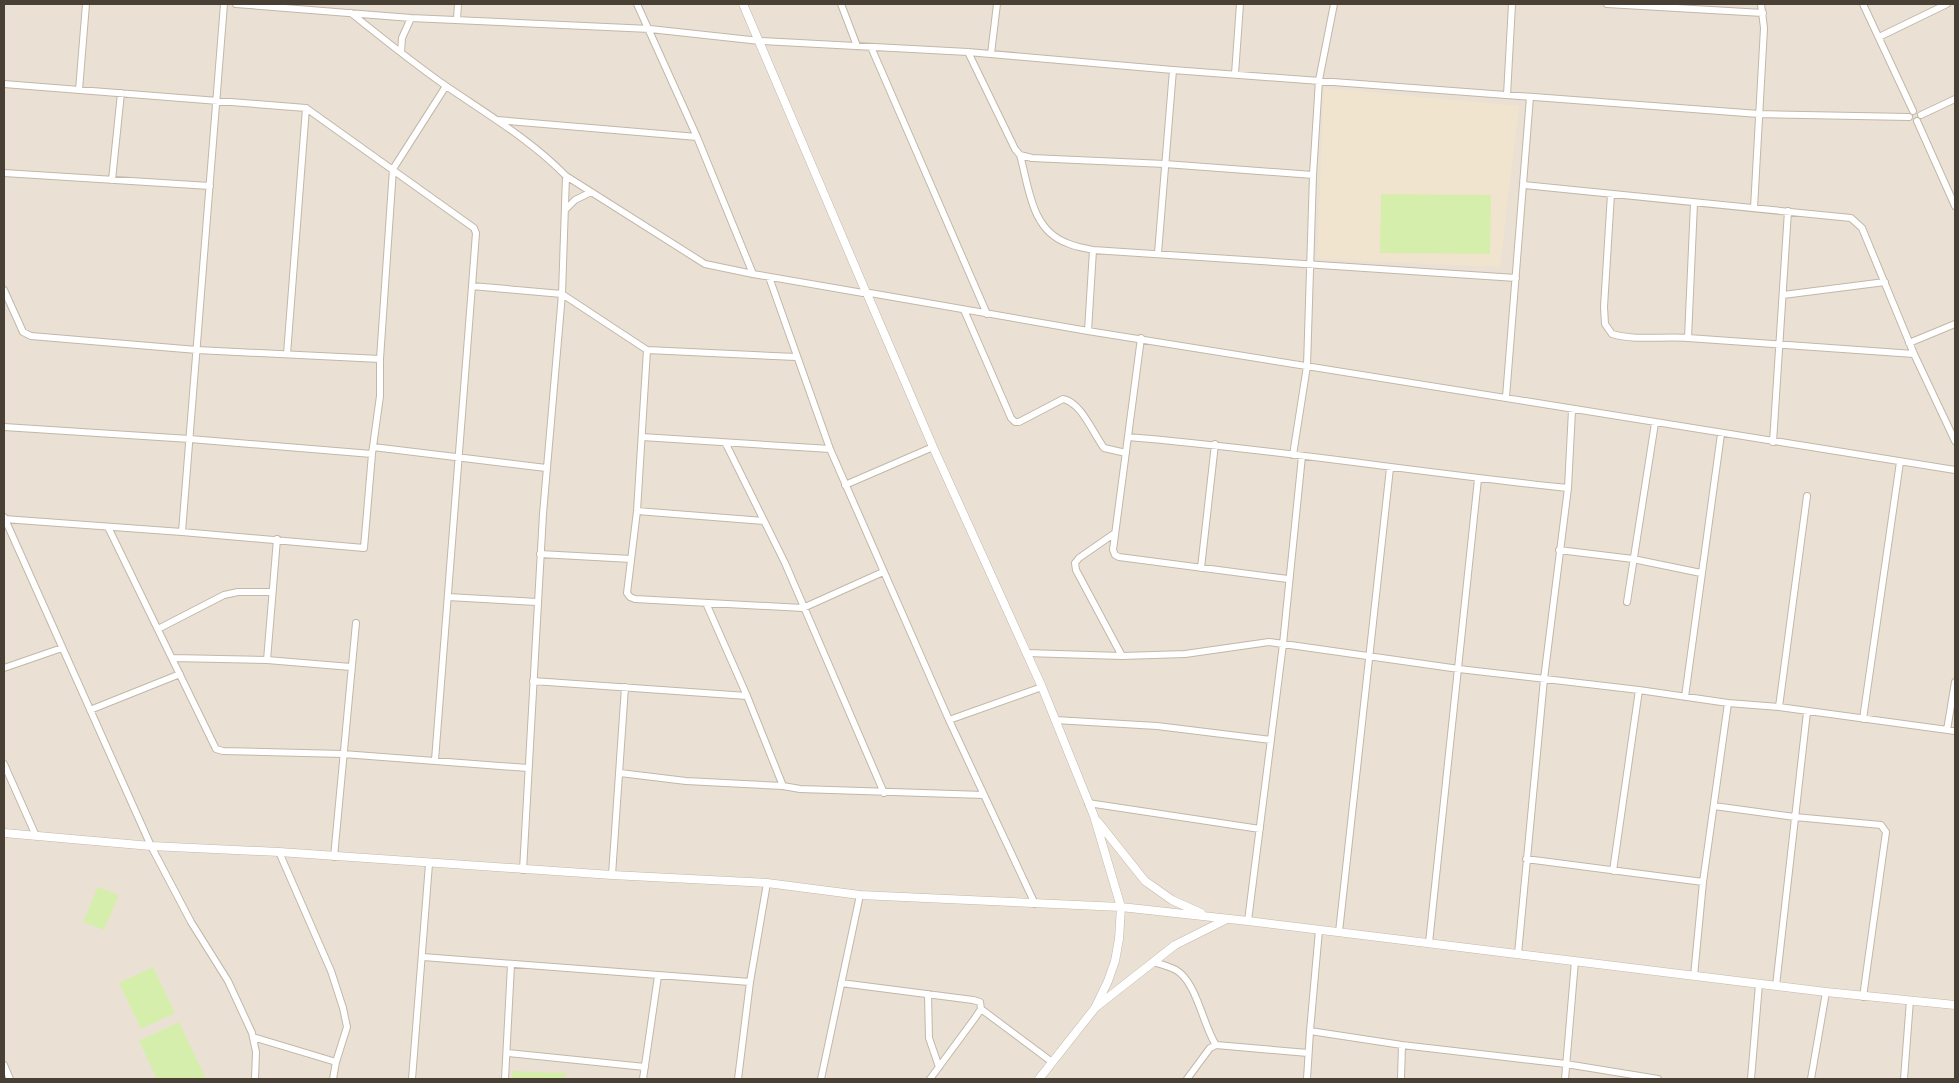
<svg xmlns="http://www.w3.org/2000/svg" width="1959" height="1083" viewBox="0 0 1959 1083" font-family="Overpass,sans-serif">
<style>
.residential{fill:#eae1d4}
.education{fill:#f0e4cf}
.green{fill:#d6eeac}
.lines{fill:none;stroke-linecap:round;stroke-linejoin:round}
.minor-casing{stroke:#c2b7a8;stroke-width:8}
.tertiary-casing{stroke:#c2b7a8;stroke-width:9}
.minor{stroke:#fff;stroke-width:6}
.tertiary{stroke:#fff;stroke-width:8}
</style>
<rect width="100%" height="100%" fill="#f5f0e7"/>
<path class="residential" d="M4,4H1955V1079H4Z"/>
<path class="education" d="M1324,88L1519,106L1500,267L1317,259Z"/>
<path class="green" d="M1381,194L1491,195L1490,254L1380,253Z
M98,887L119,895L104,930L83,922Z
M153,967L175,1013L141,1029L119,983Z
M179,1022L206,1079H157L139,1041Z
M512,1071L566,1073V1079H512Z"/>
<g class="lines">
<defs>
<path id="minor" d="M236,4L411,18L650,29L760,41L968,52L1173,70L1759,114L1909,117
M637,4L697,137L753,274
M841,4L857,46
M1607,4L1763,13
M1863,4L1913,111
M351,13C382,38 413,63 446,86C487,114 531,140 566,176L705,264L753,274L863,293
M457,19L458,4
M1879,37L1947,4
M871,47L987,314
M401,52L402,38L411,18
M968,52L1015,149L1020,155C1029,187 1031,230 1067,243C1075,247 1085,248 1093,250L1516,278
M991,54L997,4
M1235,74L1240,4
M4,84L306,108L474,228L476,233L472,286L435,760
M79,90L86,4
M1507,95L1512,4
M1921,115L1955,99
M497,120L697,137
M1917,121L1955,206
M1020,155L1032,158L1165,164L1313,175
M4,173L210,186
M112,180L121,93
M1523,185L1851,218L1862,228L1914,354L1955,441
M1611,194L1604,307L1605,324L1612,334C1636,341 1663,336 1688,338C1763,343 1838,349 1914,354
M1754,208L1764,28L1761,4
M566,209L575,200L591,192
M1158,253L1173,70
M769,277L830,449L949,720L1035,904
M472,286L562,294L647,350L796,357
M4,290L23,332L31,336L197,350L380,359
M870,293L1088,331L1955,470
M1783,295L1885,282
M964,310L1011,418L1015,422H1019L1063,399C1081,402 1093,433 1104,448L1126,453
M1088,331L1093,250
M1141,338L1113,550L1115,555L1119,557L1288,579
M1688,338L1694,203
M1909,343L1955,324
M647,350L637,511L627,593L630,597L635,599L803,608L883,572
M287,354L306,108
M1506,397L1530,97
M4,427L190,439L372,454
M642,437L830,449
M1128,437C1275,449 1421,473 1568,488
M1773,442L1788,211
M726,444L785,563L884,793
M373,447L546,468
M1293,455L1307,366L1313,175L1319,80L1334,4
M845,485L933,447
M637,511L764,521
M4,517L151,846L191,922L228,981L252,1033L256,1052L255,1079
M4,519L182,532L364,548L372,454L380,396V359L393,169L446,86
M108,527L216,749L223,751L343,754L528,768
M182,532L224,4
M1115,533L1079,558L1075,563L1076,570L1122,656
M1559,550L1633,559L1701,573
M540,554L631,559
M1201,568L1215,444
M448,597L537,602
M1627,602L1655,423
M706,603L747,696L783,786
M158,629L224,595L238,592H272
M1026,653L1122,656L1185,654L1269,642L1459,669L1639,690L1728,703L1779,707L1955,731
M173,658L267,660L351,667
M267,660L277,539
M4,668L62,648
M533,681L747,696
M1685,697L1721,434
M1779,707L1807,496
M90,710L180,674
M1863,719L1900,462
M949,720L1042,687
M1055,720L1157,726L1271,740
M1947,730L1955,682
M4,764L36,836
M620,773L686,781L783,786L800,789L984,795
M1088,803L1260,829
M1714,806L1795,817L1881,825L1886,832L1863,997
M279,852L331,971L343,1008L347,1027L336,1062L333,1079
M334,857L356,623
M1526,859L1703,882
M523,870L543,514L562,294L566,176
M1613,871L1639,690
M612,875L625,687
M1248,921L1283,644L1302,456
M1339,932L1390,468
M1429,943L1478,479
M1518,954L1544,679L1568,488L1572,410
M423,957L750,982
M1153,962C1160,964 1169,966 1176,970C1197,982 1203,1026 1216,1045
M1694,976L1703,882L1728,703
M841,983L973,1000L980,1002L981,1009L975,1018L930,1079
M1776,986L1807,712
M928,994L929,1038L939,1067
M981,1009L1052,1062
M1310,1031L1402,1045L1566,1064L1658,1079
M253,1037L336,1062
M507,1053L645,1067
M4,1065L10,1079
M412,1079L429,864
M505,1079L511,965
M643,1079L658,976
M738,1079L750,982L767,883
M821,1079L860,895
M1187,1079L1210,1048L1216,1045L1308,1053
M1307,1079L1310,1031L1319,930
M1401,1079L1402,1045
M1565,1079L1575,961
M1751,1079L1759,984
M1811,1079L1826,992
M1904,1079L1910,1000"/>
<path id="tertiary" d="M743,4L865,290
M868,296L933,447L1042,687L1094,816L1121,907L1119,939L1115,961L1108,981L1095,1008L1039,1079
M1098,822L1145,881L1172,900L1201,913
M4,833L151,846L279,852L612,875L767,883L860,895L1121,907L1248,921L1826,992L1955,1005
M1096,1007L1175,945L1227,919"/>
</defs>
<use href="#minor" class="minor-casing"/>
<use href="#tertiary" class="tertiary-casing"/>
<use href="#minor" class="minor"/>
<use href="#tertiary" class="tertiary"/>
</g>
<rect width="1959" height="1083" fill="none" stroke="#494035" stroke-width="10"/>
</svg>
